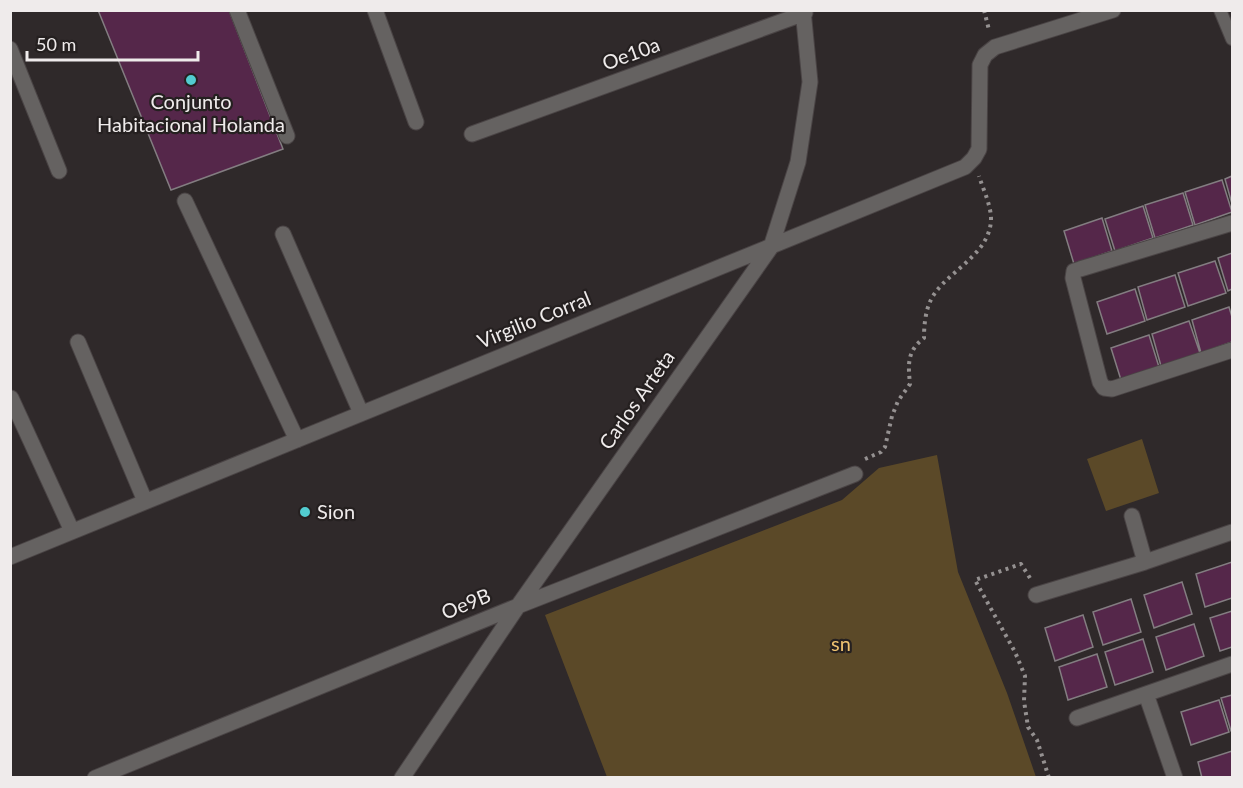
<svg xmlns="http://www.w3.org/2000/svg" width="1243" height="788" viewBox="0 0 1243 788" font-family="Lato,sans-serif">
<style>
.green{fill:#5b4928}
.building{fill:#55274a;stroke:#837d81;stroke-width:1.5}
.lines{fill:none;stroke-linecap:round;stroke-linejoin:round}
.lane-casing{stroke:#4a4445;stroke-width:14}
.street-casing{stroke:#4a4445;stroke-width:17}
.path{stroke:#959191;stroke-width:4;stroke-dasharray:3 4.5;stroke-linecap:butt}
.lane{stroke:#656261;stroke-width:12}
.street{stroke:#656261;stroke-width:15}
.poi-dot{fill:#52ccd0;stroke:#252020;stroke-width:2}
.labels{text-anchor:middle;stroke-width:4.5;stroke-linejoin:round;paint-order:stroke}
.street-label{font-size:20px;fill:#efebeb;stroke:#252020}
.poi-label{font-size:20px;fill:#efebeb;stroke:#252020}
.park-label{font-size:20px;fill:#eec270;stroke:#252020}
</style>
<rect width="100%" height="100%" fill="#2f292a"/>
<path class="green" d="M1142,439L1159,493L1106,511L1087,459Z
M937,455L958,572L1007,693L1036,777H607L545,615L842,500L879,468Z"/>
<path class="building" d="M98,10H229L283,149L171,190Z
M1232,176V204L1225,179Z
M1222,180L1232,212L1195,225L1185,192Z
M1183,193L1193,225L1155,238L1145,205Z
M1143,206L1153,238L1115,251L1105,219Z
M1102,218L1112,251L1074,264L1064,231Z
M1232,253V289L1228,291L1218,258Z
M1215,261L1226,293L1188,306L1178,273Z
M1175,275L1185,307L1147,320L1138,287Z
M1135,289L1145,321L1107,334L1097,302Z
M1229,307L1232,317V342L1201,353L1192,320Z
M1189,321L1200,353L1161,366L1152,334Z
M1149,335L1159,367L1121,380L1111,348Z
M1232,562V598L1205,607L1196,574Z
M1182,582L1192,614L1154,628L1144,595Z
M1131,599L1141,632L1103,645L1093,612Z
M1232,611V647L1220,651L1210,618Z
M1083,615L1093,647L1055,661L1045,628Z
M1194,624L1204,656L1166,670L1156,637Z
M1143,639L1153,672L1115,685L1105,652Z
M1097,654L1107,687L1068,700L1059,667Z
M1232,695V731H1231L1221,698Z
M1219,700L1229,732L1191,745L1181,712Z
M1232,751V778H1202L1198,762Z"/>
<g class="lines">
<defs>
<path id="lane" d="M1220,10L1232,39"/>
<path id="street" d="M237,10L287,136
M375,10L416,122
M10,49L59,171
M472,134L805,13
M185,201L297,440
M1232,223L1080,269L1074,271L1073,278L1100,382L1104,388L1112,389L1232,350
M283,234L361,413
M78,342L145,501
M11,398L72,531
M1132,516L1145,562
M10,557L965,167L974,158L979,149L980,65L985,55L995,47L1113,10
M1036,595L1145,562L1232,532
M1146,694L1175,778
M1077,718L1232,664
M95,778L518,606L855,474
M402,778L518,606L771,247L798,162L810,82L803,10"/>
</defs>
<use href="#lane" class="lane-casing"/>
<use href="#street" class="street-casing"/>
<path class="path" d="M984,10L989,30
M865,459L881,452L885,447L892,416L898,401L910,384C908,364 907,351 924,338C924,323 926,305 935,293C952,269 992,252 991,217C990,203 983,189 979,176
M1030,578L1021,564L975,580L1015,652L1025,676L1024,701L1028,727L1037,740L1049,778"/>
<use href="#lane" class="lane"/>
<use href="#street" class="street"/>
</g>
<g class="poi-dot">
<circle cx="191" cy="80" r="6"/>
<circle cx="305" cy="512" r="6"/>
</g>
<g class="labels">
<g class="street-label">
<text transform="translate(631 54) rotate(-20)" y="7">Oe10a</text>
<text transform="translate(534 320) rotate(-22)" y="7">Virgilio Corral</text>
<text transform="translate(637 400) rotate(-55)" y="7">Carlos Arteta</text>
<text transform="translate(466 604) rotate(-22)" y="7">Oe9B</text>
</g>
<g class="poi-label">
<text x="191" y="109">Conjunto<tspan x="191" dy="23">Habitacional Holanda</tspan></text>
<text x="317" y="519" text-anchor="start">Sion</text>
</g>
<g class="park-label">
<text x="841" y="651">sn</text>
</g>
</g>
<rect width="1243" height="788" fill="none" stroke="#efebeb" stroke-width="24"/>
<path d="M27 51v9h171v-9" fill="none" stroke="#efebeb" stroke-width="3"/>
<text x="36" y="51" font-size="18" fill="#efebeb" stroke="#252020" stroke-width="4.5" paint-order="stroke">50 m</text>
</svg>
